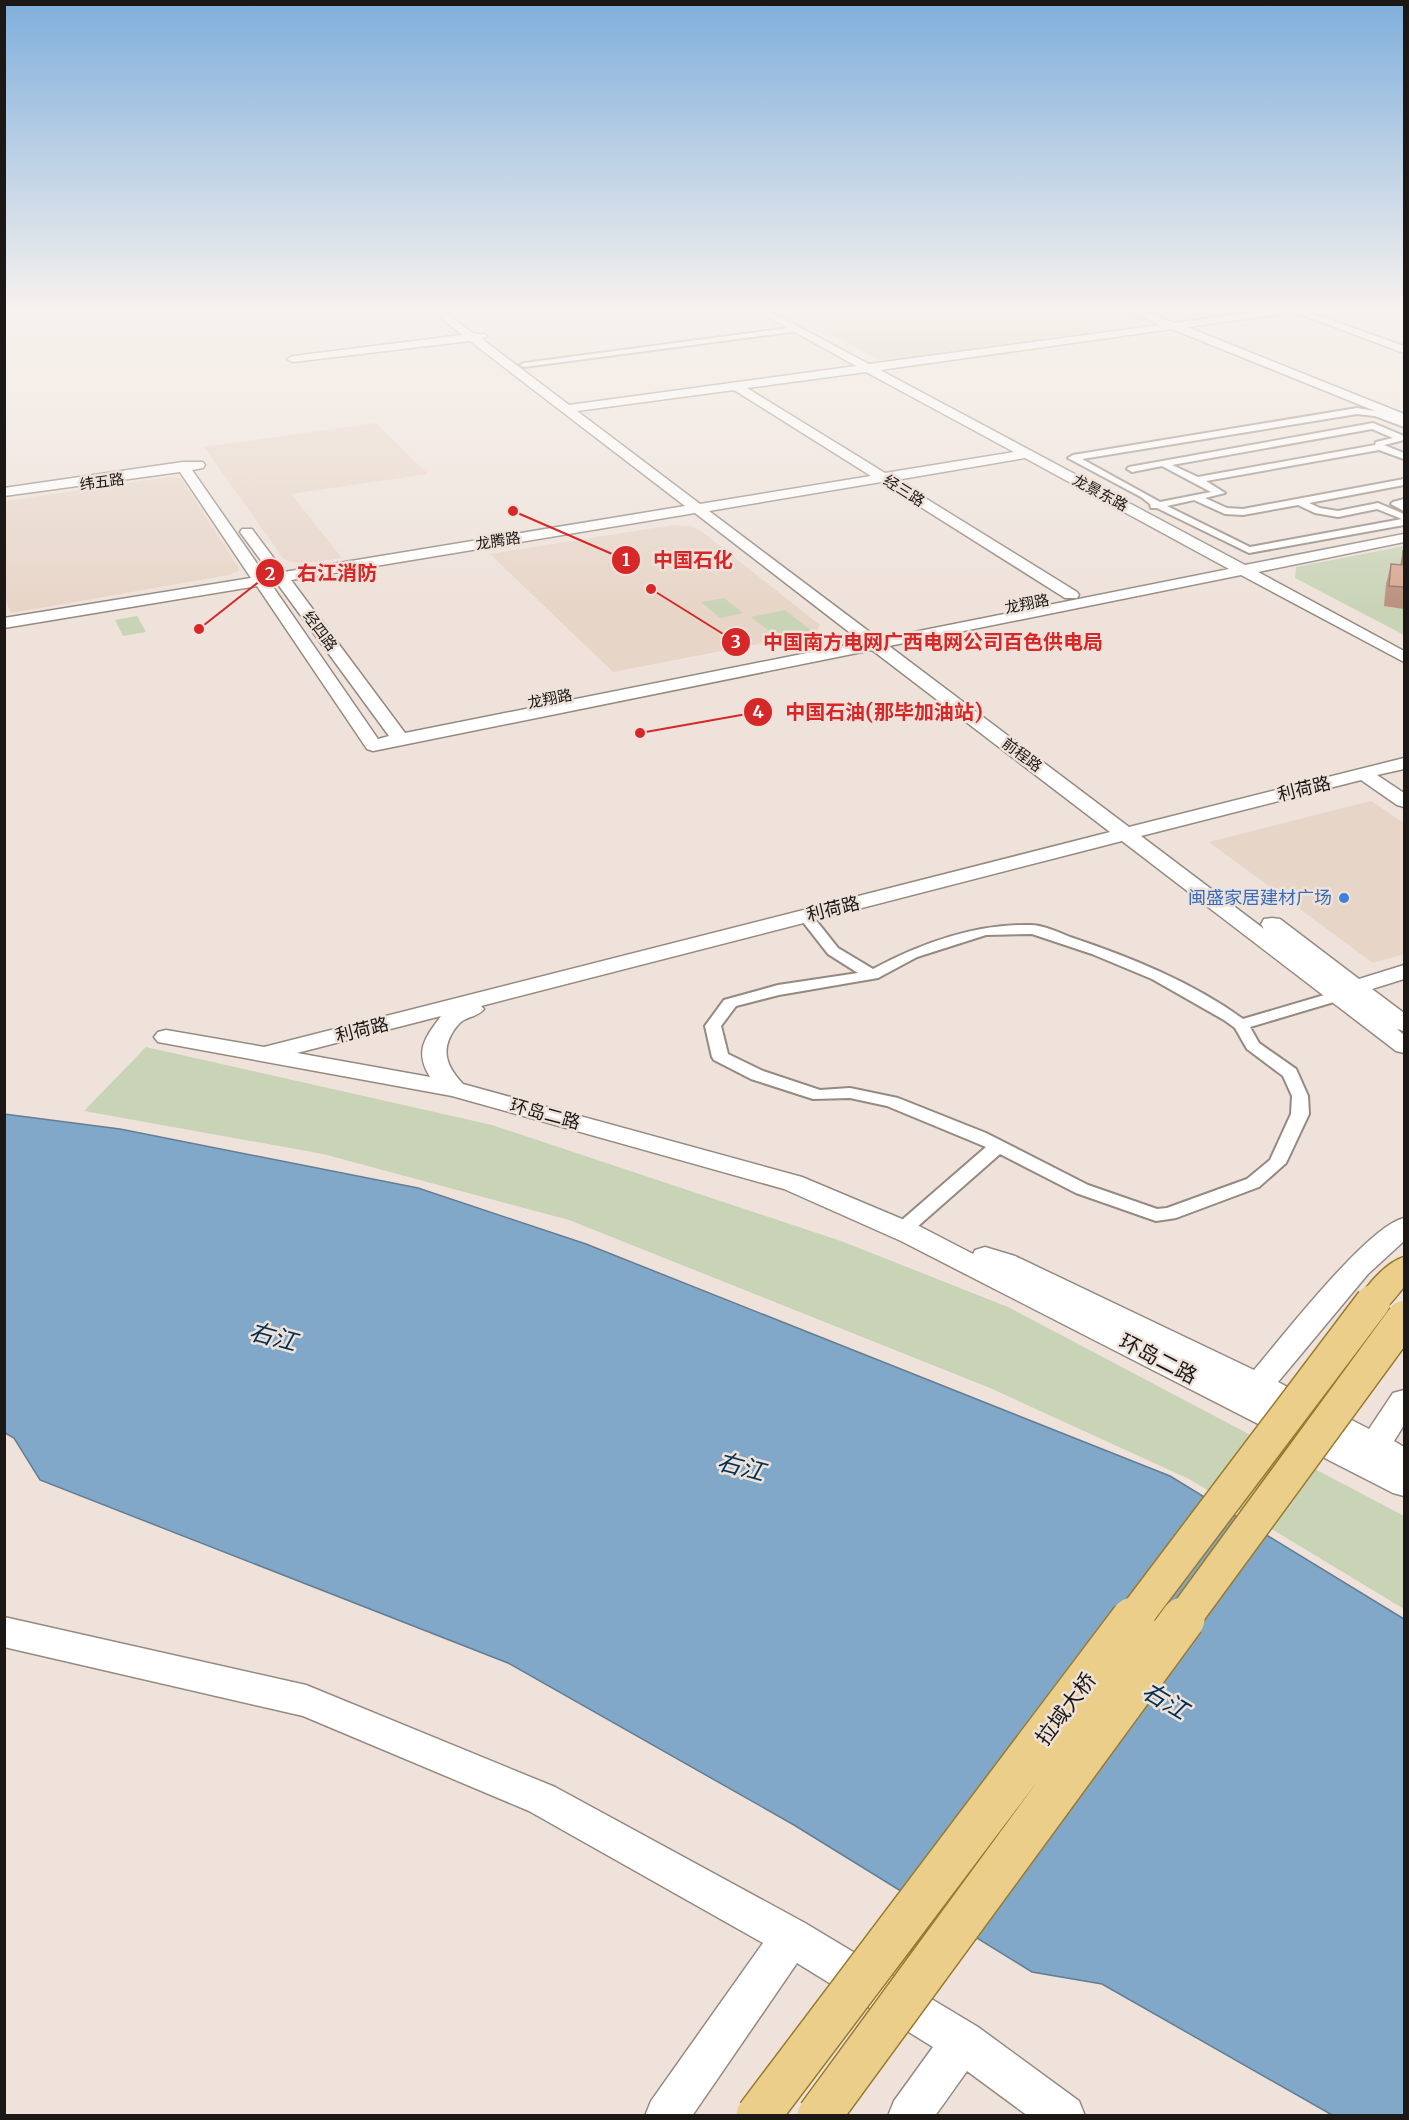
<svg xmlns="http://www.w3.org/2000/svg" width="1409" height="2120" viewBox="0 0 1409 2120" font-family="Merriweather,'Noto Sans SC',serif">
<style>
.built{fill:#e7d5c8}
.green{fill:#c9d4b7}
.water{fill:#81a8c9;stroke:#637d93;stroke-width:1.5}
.lines{fill:none;stroke-linecap:round;stroke-linejoin:round}
.street-casing{stroke:#948a82;stroke-width:4}
.secondary-casing{stroke:#948a82;stroke-width:3}
.primary-casing{stroke:#997a2e;stroke-width:3}
.street{fill:#fff;fill-rule:evenodd}
.secondary{fill:#fff;fill-rule:evenodd}
.primary{fill:#ebce89;fill-rule:evenodd}
.primary-bridge-far1-casing{stroke:#997a2e;stroke-width:37;stroke-linecap:butt}
.primary-bridge-casing{stroke:#997a2e;stroke-width:46;stroke-linecap:butt}
.primary-bridge-far1{stroke:#ebce89;stroke-width:34}
.primary-bridge{stroke:#ebce89;stroke-width:43}
.wall{fill:#ba917e}
.building{fill:#d8a992;stroke:#977666;stroke-width:1.5}
.shop-dot{fill:#3f7fe0;stroke:#eee2da;stroke-width:2}
.labels{text-anchor:middle;stroke-width:5;stroke-linejoin:round;paint-order:stroke}
.far-street-label{font-size:15px;fill:#1c1815;stroke:#eee2da}
.street-label{font-size:18px;fill:#1c1815;stroke:#eee2da}
.shop-label{font-size:18px;fill:#366cbe;stroke:#eee2da;text-anchor:end}
.near-street-label{font-size:21px;fill:#1c1815;stroke:#eee2da}
.near-water-label{font-size:24px;font-style:italic;fill:#013152;stroke:#eee2da}
.leader{fill:none;stroke:#d62828;stroke-width:2}
.callout-dot{fill:#d62828;stroke:#eee2da;stroke-width:2}
.mark-label{font-size:18px;text-anchor:middle;font-weight:bold;fill:#fff}
.callout-label{font-size:20px;text-anchor:middle;font-weight:bold;fill:#d62828;stroke:#eee2da;stroke-width:5;stroke-linejoin:round;paint-order:stroke}
</style>
<rect width="100%" height="100%" fill="#eee2da"/>
<path class="built" d="M376,423L428,474L291,494L342,558L306,563L290,562L283,558L204,447Z
M169,477L181,478L240,570L229,575L11,613L5,599V501Z
M672,525L691,526L701,531L820,625L817,630L810,634L613,672L490,554Z
M1371,801L1404,823V954L1373,963L1209,842Z"/>
<path class="green" d="M788,312H1128L1148,320L1143,325L892,360L878,359Z
M1404,546V635L1295,578L1296,567Z
M724,598L743,613L720,618L701,602Z
M785,610L812,631L778,638L751,617Z
M137,616L146,632L123,636L115,620Z
M146,1047L492,1125L841,1241L1008,1307L1404,1516V1609L1189,1479L990,1388L569,1220L323,1154L84,1111Z"/>
<path class="water" d="M4,1114L120,1129L418,1188L586,1244L1170,1476L1404,1619V2115H1332L1102,1984L1032,1972L794,1825L508,1663L40,1480L14,1438L5,1433Z"/>
<g class="lines">
<defs>
<path id="street" d="M796,327L800,329L799,331L524,367L520,365L524,363Z
M1357,408L1380,412L1404,422V427L1375,416L1357,414L1082,459L1160,502L1211,492L1162,466L1132,472L1127,469L1129,467L1373,423L1404,436V440L1384,445L1404,453V459L1379,450L1206,481L1225,493L1205,498L1227,508L1243,509L1404,479V485L1309,503L1320,508L1338,511L1378,503L1404,514V525L1249,553L1157,508H1151L1150,504L1141,497L1068,458L1073,455ZM1372,429L1393,438L1376,442L1375,445L1198,477L1172,465ZM1194,500L1225,514L1243,515L1298,505L1315,513L1338,517L1377,509L1402,519L1250,547L1167,506Z
M1404,499V511L1391,504L1393,502Z
M810,918L815,919L838,948L873,969C922,943 975,924 1030,925C1043,925 1058,932 1070,937C1130,957 1192,982 1243,1019L1338,991L1346,996L1344,999L1250,1027L1259,1043L1296,1069L1308,1096L1309,1114L1286,1163L1259,1187L1176,1218L1156,1221L1076,1193L1000,1154L909,1234L902,1236L895,1234L893,1230L895,1226L986,1147L887,1106L850,1098L813,1099L751,1079L714,1060L712,1057L705,1026L724,1000L778,985L858,973L828,954L803,922ZM1032,934L1092,954L1152,979L1224,1020L1235,1028L1247,1049L1283,1076L1292,1096L1291,1114L1270,1160L1247,1179L1167,1208L1157,1209L1088,1185L986,1133L898,1098L850,1088L820,1090L763,1071L728,1054L721,1026L736,1006L779,995L878,978L917,957L986,935Z"/>
<path id="secondary" d="M434,312H445L474,334H485L487,336L482,339L569,405L856,366L759,312H771L869,364L1160,325L1133,312H1146L1174,323L1255,312H1281L1276,315L1187,327L1404,414V422L1400,421L1172,329L880,370L1245,565L1404,534V542L1258,572L1404,651V662L1241,575L889,646L1129,827L1404,758V769L1377,775L1404,793V807L1397,805L1361,780L1141,836L1341,987L1264,929L1261,924L1264,919L1272,918L1280,919L1359,979L1404,965V979L1372,989L1404,1013V1031L1397,1029L1404,1035V1053L1396,1051L1122,841L481,1006L484,1009C478,1016 471,1016 464,1020C460,1022 457,1026 454,1030C440,1051 447,1067 463,1084L802,1177L921,1227L973,1254L975,1250L985,1247L1015,1256L1254,1370C1282,1337 1368,1226 1404,1218V1241L1368,1274L1278,1382L1369,1429L1393,1393L1404,1390V1425L1394,1441L1404,1447V1496L1393,1493L901,1241L784,1189L452,1096L158,1042L154,1037L158,1032L166,1030L264,1047L1110,832L872,650L373,751L367,749L257,586L4,628V618L251,578L180,472L4,496V488L183,462H203L205,465L203,468L192,470L265,575L271,574L240,532L242,529H252L284,572L685,506L470,341L293,362L287,359L293,356L462,335ZM866,372L1014,452L885,473L747,388ZM734,390L871,476L700,504L577,411ZM1025,458L1229,569L879,639L709,511L881,482L1065,598H1077L1079,595L1077,592L896,480ZM695,513L862,642L405,733L291,580ZM277,583L389,736L378,739L271,584ZM441,1016C425,1038 414,1051 430,1077L297,1053Z
M1294,312H1308L1404,346V353Z
M4,1617L306,1685L555,1787L805,1923L978,2027L1079,2101L1085,2116H1028L967,2071L935,2116H888L894,2101L933,2047L797,1963L692,2116H645L651,2101L763,1943L529,1811L303,1716L4,1647Z"/>
<path id="primary" d="M1404,1257V1287C1390,1303 1385,1317 1362,1310L1357,1302C1367,1285 1385,1263 1404,1257Z"/>
</defs>
<use href="#street" class="street-casing"/>
<use href="#secondary" class="secondary-casing"/>
<use href="#primary" class="primary-casing"/>
<use href="#street" class="street"/>
<use href="#secondary" class="secondary"/>
<use href="#primary" class="primary"/>
<defs>
<path id="primary-bridge-far1" d="M1132,1621L1373,1302
M1182,1621L1404,1318"/>
<path id="primary-bridge" d="M758,2116L1133,1619
M819,2116L1183,1619"/>
</defs>
<use href="#primary-bridge-far1" class="primary-bridge-far1-casing"/>
<use href="#primary-bridge" class="primary-bridge-casing"/>
<use href="#primary-bridge-far1" class="primary-bridge-far1"/>
<use href="#primary-bridge" class="primary-bridge"/>
</g>
<path class="wall" d="M1403,551H1404V609L1384,606L1386,584L1391,564L1400,565Z"/>
<path class="building" d="M1403,551H1404V587L1389,586L1391,564L1402,565Z"/>
<linearGradient id="sky" x2="0" y2="1"><stop stop-color="#7fafdc"/><stop offset="0.51" stop-color="#f7f2ee"/><stop offset="1" stop-color="#f7f2ee" stop-opacity="0"/></linearGradient>
<rect width="1409" height="608" fill="url(#sky)"/>
<circle class="shop-dot" cx="1344" cy="898" r="6"/>
<g class="labels">
<g class="far-street-label">
<text transform="translate(102 482) rotate(-8)" y="5">纬五路</text>
<text transform="translate(904 491) rotate(32)" y="5">经三路</text>
<text transform="translate(1100 493) rotate(28)" y="5">龙景东路</text>
<text transform="translate(498 541) rotate(-9)" y="5">龙腾路</text>
<text transform="translate(1027 604) rotate(-11)" y="5">龙翔路</text>
<text transform="translate(320 631) rotate(53)" y="5">经四路</text>
<text transform="translate(550 699) rotate(-11)" y="5">龙翔路</text>
<text transform="translate(1022 755) rotate(37)" y="5">前程路</text>
</g>
<g class="street-label">
<text transform="translate(1304 789) rotate(-14)" y="6">利荷路</text>
<text transform="translate(833 909) rotate(-14)" y="6">利荷路</text>
<text transform="translate(362 1030) rotate(-14)" y="6">利荷路</text>
<text transform="translate(545 1114) rotate(15)" y="6">环岛二路</text>
</g>
<g class="shop-label">
<text x="1332" y="904">闽盛家居建材广场</text>
</g>
<g class="near-street-label">
<text transform="translate(1158 1359) rotate(27)" y="7">环岛二路</text>
<text transform="translate(1066 1709) rotate(-53)" y="7">拉域大桥</text>
</g>
<g class="near-water-label">
<text transform="translate(273 1337) rotate(15)" y="8">右江</text>
<text transform="translate(741 1467) rotate(15)" y="8">右江</text>
<text transform="translate(1165 1701) rotate(31)" y="8">右江</text>
</g>
</g>
<path class="leader" d="M513 511L626 560M199 629L270 573M651 589L736 642M640 733L758 712"/>
<g class="callout-dot">
<circle cx="513" cy="511" r="6"/>
<circle cx="199" cy="629" r="6"/>
<circle cx="651" cy="589" r="6"/>
<circle cx="640" cy="733" r="6"/>
<circle cx="626" cy="560" r="15"/>
<circle cx="270" cy="573" r="15"/>
<circle cx="736" cy="642" r="15"/>
<circle cx="758" cy="712" r="15"/>
</g>
<g class="mark-label">
<text x="626" y="566">1</text>
<text x="270" y="580">2</text>
<text x="736" y="648">3</text>
<text x="758" y="718">4</text>
</g>
<g class="callout-label">
<text x="693" y="567">中国石化</text>
<text x="337" y="580">右江消防</text>
<text x="933" y="649">中国南方电网广西电网公司百色供电局</text>
<text x="884" y="719">中国石油(那毕加油站)</text>
</g>
<rect width="1409" height="2120" fill="none" stroke="#1c1815" stroke-width="12"/>
</svg>
